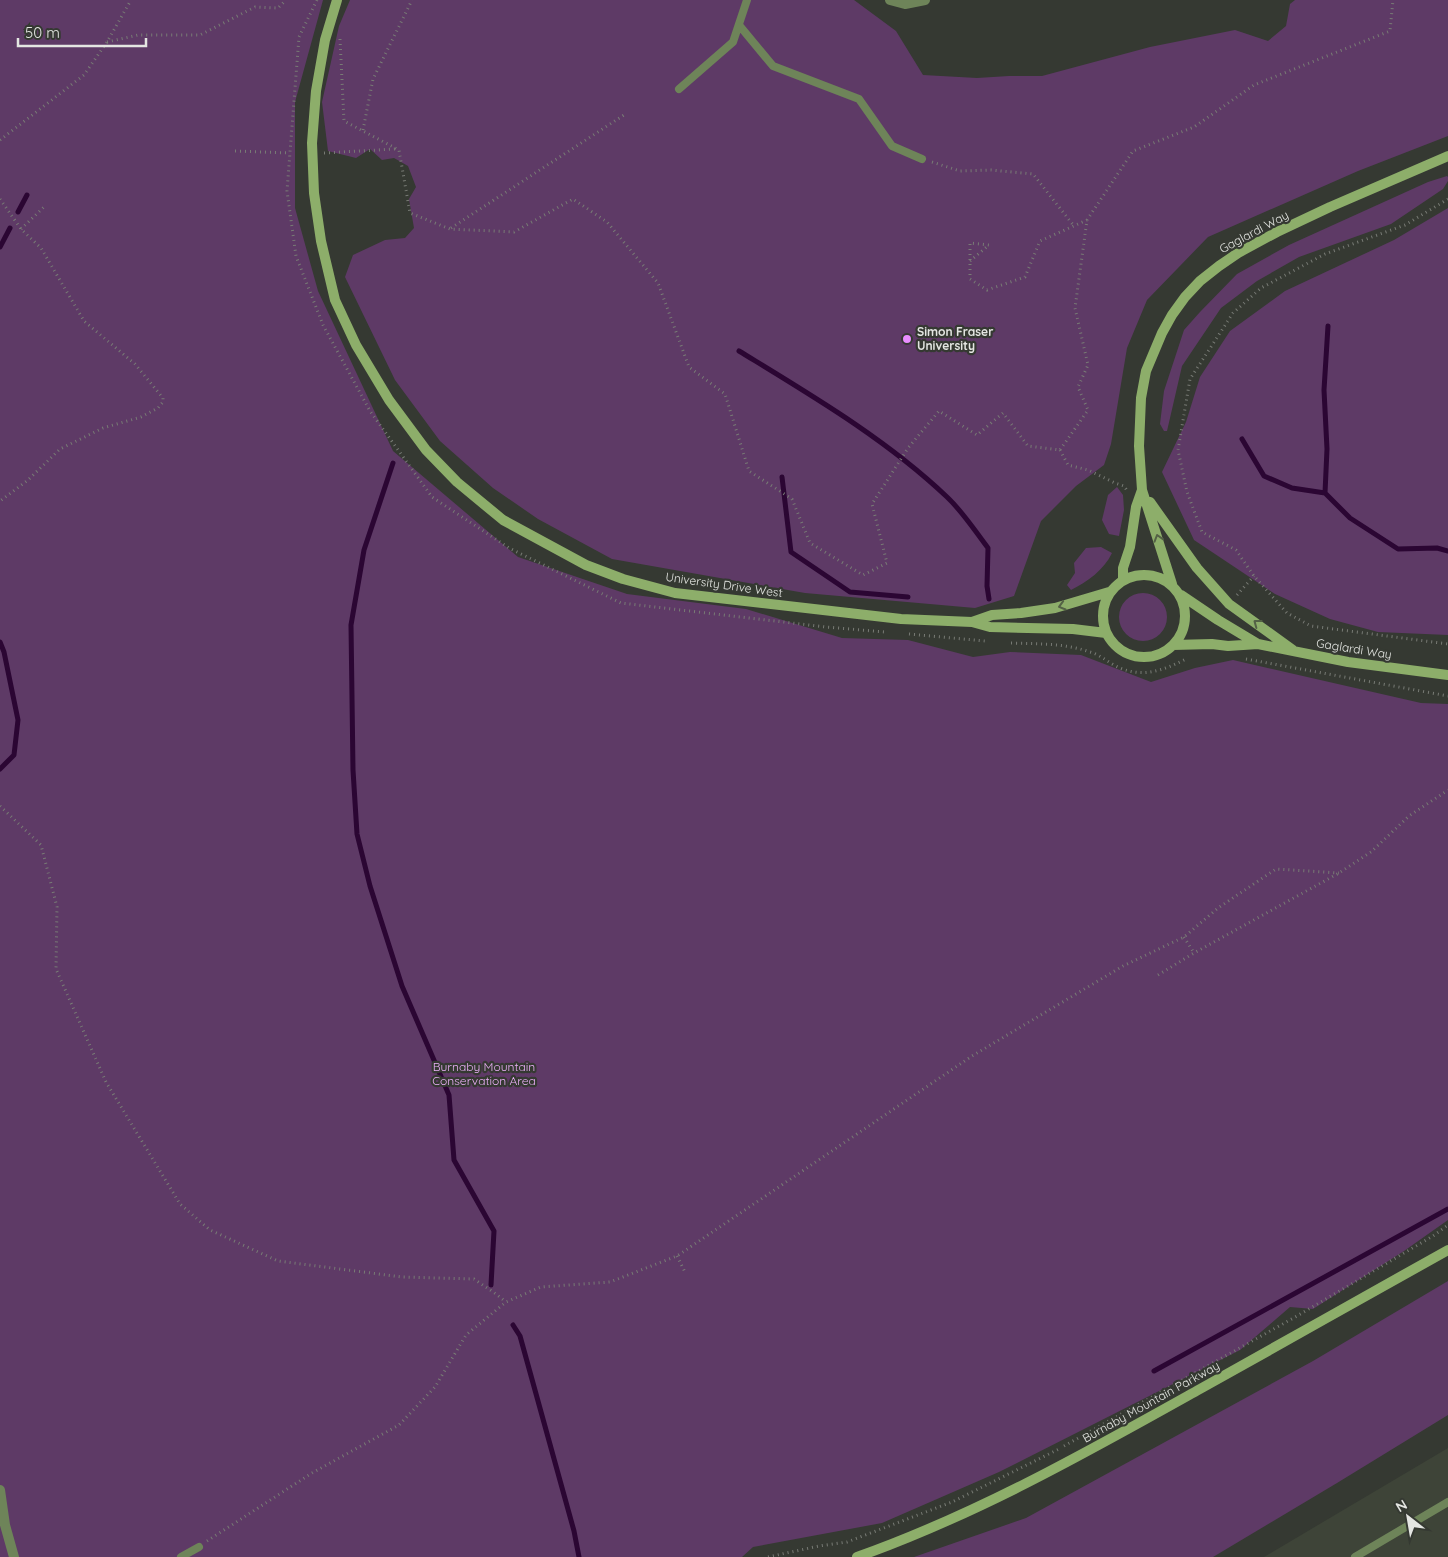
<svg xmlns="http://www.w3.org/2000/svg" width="1448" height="1557" viewBox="0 0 1448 1557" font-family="Quicksand,sans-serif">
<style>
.built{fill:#3e4438}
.green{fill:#5e3a66}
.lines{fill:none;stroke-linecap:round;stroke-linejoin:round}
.stream{stroke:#2b0633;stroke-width:5}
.path{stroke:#787b75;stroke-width:3;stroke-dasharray:1 4;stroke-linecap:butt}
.lane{stroke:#6e8459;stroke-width:8}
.street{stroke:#6e8459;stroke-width:10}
.secondary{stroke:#8dae6a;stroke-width:10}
.oneway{stroke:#546246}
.poi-dot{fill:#e98dfe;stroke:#353932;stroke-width:2}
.labels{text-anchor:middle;stroke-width:4.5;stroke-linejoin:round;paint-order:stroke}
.street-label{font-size:12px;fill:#e4e6e2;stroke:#353932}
.poi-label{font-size:12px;font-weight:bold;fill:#e4e6e2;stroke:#353932;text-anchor:start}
.park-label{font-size:12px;fill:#ecb0f9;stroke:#353932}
</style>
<rect width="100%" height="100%" fill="#353932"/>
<path class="built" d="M1448,1448V1557H1264Z"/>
<path class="green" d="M0,0H323L295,102V208L318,291L393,451L518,557L627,594L746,609L842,638L908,640L973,657L1010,652L1081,655L1151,682L1195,668L1233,660L1421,703L1448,704V1220L1404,1251L1313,1309L1290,1307L1240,1350L999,1472L882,1523L753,1547L742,1557H0Z
M350,0H854L896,31L923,75L977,78L1009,76H1042L1150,47L1235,30L1268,41L1286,26L1290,4L1295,0H1448V136L1358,171L1208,237L1147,300L1127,348L1111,444L1104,465L1076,486L1041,521L1014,596L975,608L805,593L612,559L538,519L493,488L440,441L395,380L345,277L353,255L385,240L405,238L414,228L409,199L416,187L408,166L394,158L382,160L370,149L356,158L328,151L322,102L339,26Z
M1447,176L1448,177V181L1443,189L1391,224L1299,257L1257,281L1221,308L1182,366L1167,431H1164L1160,424L1164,391L1184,330L1200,312L1237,274L1289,245L1428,182Z
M1448,208V635L1378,632L1330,619L1275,594L1194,540L1162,472L1186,422L1200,377L1230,331L1285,291L1394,240Z
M1117,487L1123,495L1124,510L1119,536L1109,534L1102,520L1108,495Z
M1101,547L1112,553C1104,570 1087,582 1071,590L1067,585L1075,573L1074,563L1086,548Z
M1119 617a24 24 0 1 1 48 0a24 24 0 1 1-48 0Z
M1448,1281V1415L1337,1483L1213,1557H914L1026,1518L1313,1361Z"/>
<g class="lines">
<path class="stream" d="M18,212L27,195
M0,247L10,228
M739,351C811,395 886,439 947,497C963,512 975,531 988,548L987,586L989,599
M1242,439L1264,476L1292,488L1325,493L1350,518L1398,549L1437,548L1448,551
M393,463L364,550L351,625L353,770L357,834L370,886L402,986L449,1095L454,1160L494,1231L491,1285
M782,477L791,552L850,592L908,597
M1325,493L1327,449L1324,390L1328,326
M0,642L4,652L18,720L14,755L0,769
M513,1325L520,1336L574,1531L579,1557
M1154,1371L1448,1209"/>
<path class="path" d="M317,0L299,37L287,191L296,256L323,325L370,411L432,497L509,548L621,603L826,627L885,632
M340,39L344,121L399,150L410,213L450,229L514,232L573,199L607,222L658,283L689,367L725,394L749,471L792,499L810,543L863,575L887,563L872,504L908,448L939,411L977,435L1003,413L1028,446L1060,450L1088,410L1078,387L1088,365L1075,308L1087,220L1133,151L1194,127L1254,85L1390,31L1393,0
M107,42L138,35H200L255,7L278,8L286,0
M363,130L373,79L412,0
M0,140L84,75L107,42L131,0
M235,151L290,153
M324,153L395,149
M932,162L960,171L991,170L1033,174L1074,226
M0,199L21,229L41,248L84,321L135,364L163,398V402L158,408L141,417L103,428L60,449L28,480L0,501
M1448,199L1405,225L1325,254L1261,288L1233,313L1190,379L1178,450L1187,492L1202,532L1236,550L1254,576L1287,613L1311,626L1448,644
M451,228L624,115
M21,229L45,206
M970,261L989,245L970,243V279L987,290L1025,277L1040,241L1087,220
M1060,450L1068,465L1088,470L1115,483L1124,486L1128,492
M1237,595L1254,576
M909,634L985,641
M1011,643C1038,644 1064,643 1090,652C1101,655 1110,664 1120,668C1144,678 1164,670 1186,659
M1246,659L1448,696
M0,806L41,845L57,907L56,969L106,1082L180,1204L210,1230L278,1261L402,1277L474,1279L496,1294L506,1302
M1184,937L1194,953
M1158,975L1194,953L1339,873L1371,852L1409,816L1448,790
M677,1256L685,1272
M1064,1446L1297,1316L1433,1236L1448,1225
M207,1541L312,1473L399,1425L435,1387L466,1335L506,1302L541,1287L610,1282L677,1256L972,1056L1123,966L1184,937L1218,908L1276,869L1339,873
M768,1557L819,1546L847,1542L952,1502L1059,1449"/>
<path class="lane" d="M739,25L773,66L859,99L892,146L922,159
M679,89L733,42L747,0
M181,1557L199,1547
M1355,1557L1448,1502"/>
<path class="street" d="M890,0L905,4L925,0
M0,1490L5,1525L14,1557"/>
<path class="secondary" d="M337,0L325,40L316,91L312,143L314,193L321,241L335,300L356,345L389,400L426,450L457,482L503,520L586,565L623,579L675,593L901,619L972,622L990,627L1073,629L1106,633
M1150,502L1197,568L1229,604L1293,650
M1103 616a41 41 0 1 1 82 0a41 41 0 1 1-82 0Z
M1123,580V568L1130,547L1136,507L1142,490
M1172,584L1142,490L1139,446L1141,398L1146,371L1162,333L1172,315L1185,297L1200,281L1219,266L1238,253L1277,232L1330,207L1448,156
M1181,595L1218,620L1258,644
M972,622L992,615L1021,613L1055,608L1109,592
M1173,645L1212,644L1228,646L1258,644L1348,662L1448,675
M857,1557C978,1514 1089,1451 1200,1389C1283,1342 1365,1297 1448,1250"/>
</g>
<defs><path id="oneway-chevron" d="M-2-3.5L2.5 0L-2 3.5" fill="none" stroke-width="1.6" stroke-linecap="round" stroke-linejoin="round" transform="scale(1.25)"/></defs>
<g class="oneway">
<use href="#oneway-chevron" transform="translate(1158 538) rotate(-107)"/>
<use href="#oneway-chevron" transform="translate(1062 606) rotate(164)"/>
<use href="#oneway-chevron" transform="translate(1257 623) rotate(-143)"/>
</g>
<circle class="poi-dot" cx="907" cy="339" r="5"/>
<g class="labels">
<g class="street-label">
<text transform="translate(1254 232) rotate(-28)" y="4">Gaglardi Way</text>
<text transform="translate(724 585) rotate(8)" y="4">University Drive West</text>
<text transform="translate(1354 649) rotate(9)" y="4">Gaglardi Way</text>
<text transform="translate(1151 1402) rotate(-29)" y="4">Burnaby Mountain Parkway</text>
</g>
<g class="poi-label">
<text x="917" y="336">Simon Fraser<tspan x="917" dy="14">University</tspan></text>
</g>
<g class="park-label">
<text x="484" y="1071">Burnaby Mountain<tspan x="484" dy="14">Conservation Area</tspan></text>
</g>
</g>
<g transform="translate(1408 1517) rotate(329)" stroke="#353932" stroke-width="4" paint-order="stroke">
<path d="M0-4L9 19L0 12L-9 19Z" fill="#e4e6e2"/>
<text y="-8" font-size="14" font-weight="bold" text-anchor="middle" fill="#e4e6e2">N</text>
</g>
<path d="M18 38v8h128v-8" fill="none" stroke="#e4e6e2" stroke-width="2.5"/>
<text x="25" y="38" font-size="15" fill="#e4e6e2" stroke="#353932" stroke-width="4" paint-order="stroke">50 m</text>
</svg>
